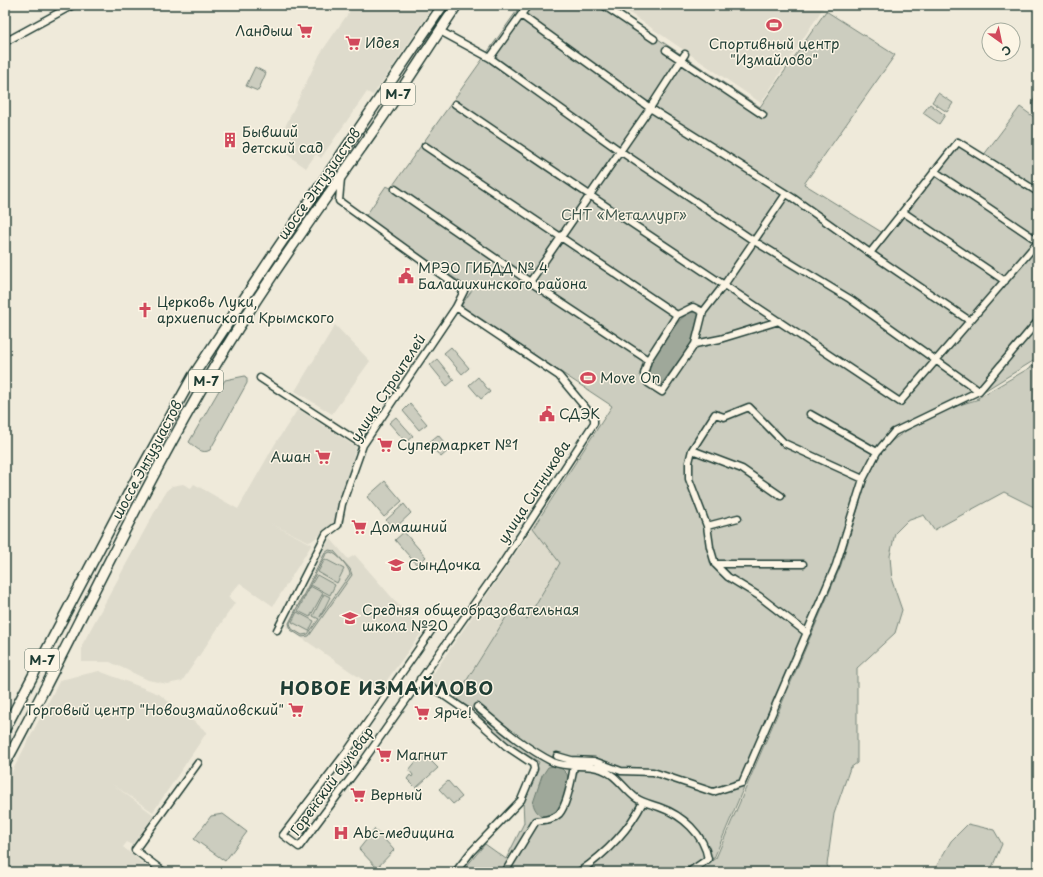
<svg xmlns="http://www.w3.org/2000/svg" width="1043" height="877" viewBox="0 0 1043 877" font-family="'Playpen Sans',sans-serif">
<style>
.built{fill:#dedbcc}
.green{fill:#cccdbf;stroke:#76857a;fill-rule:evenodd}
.water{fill:#9fa89a;stroke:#6c7d71}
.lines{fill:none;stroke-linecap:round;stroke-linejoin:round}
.minor-casing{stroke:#1f3d34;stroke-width:9}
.highway-casing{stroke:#1f3d34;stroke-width:12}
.minor{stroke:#fcf5e5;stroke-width:6}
.highway{stroke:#fcf5e5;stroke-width:9}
.labels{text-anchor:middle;stroke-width:3;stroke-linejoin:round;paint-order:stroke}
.shield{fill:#fcf5e5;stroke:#617469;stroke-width:1}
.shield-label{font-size:13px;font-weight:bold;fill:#1f3d34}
.poi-label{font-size:14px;fill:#1f3d34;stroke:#fcf5e5;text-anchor:start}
.street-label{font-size:14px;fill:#1f3d34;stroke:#fcf5e5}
.park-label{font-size:14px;fill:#425a50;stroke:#fcf5e5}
.district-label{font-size:18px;font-weight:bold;letter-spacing:1px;fill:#1f3d34;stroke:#fcf5e5}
</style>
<rect width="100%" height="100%" fill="#efeada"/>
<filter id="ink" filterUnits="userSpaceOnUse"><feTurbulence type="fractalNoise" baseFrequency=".025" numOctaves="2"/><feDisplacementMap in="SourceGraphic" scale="8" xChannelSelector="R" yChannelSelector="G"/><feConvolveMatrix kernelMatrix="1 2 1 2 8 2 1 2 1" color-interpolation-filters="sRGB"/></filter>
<g filter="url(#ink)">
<path class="built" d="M354,5H373L379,9L381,5H435L373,95L367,92L321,158L316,154L306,168L282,151L292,138L283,131L320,54Z
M618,5H825L761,103Z
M335,325L370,361L332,414L295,391Z
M298,409L356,447L334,525L310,542L271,524L312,544L273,606L240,583L228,597L235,603L182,681L167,684L148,680L110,662H82V645L166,491L172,486L183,484L191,488L194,484L238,509L275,444Z
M533,528L560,563L527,619L510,611L455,699L429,680Z
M330,538L348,559L355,555L422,632L379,691L286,627Z
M99,671L159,694L207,732L153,812L112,784L154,815L132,845L127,842L123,847L153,872H5V785L60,680Z"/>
<path class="green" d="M521,5H607L760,107L826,11L895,55L804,184L883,233L957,138L983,156L1020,107L1038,120V358L971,399L953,407L979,399H976L1038,363V509L1004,492L934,530L924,515L907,521L895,533L890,556L892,581L902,610L895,633L857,668V763L850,768L834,814L827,865L830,872H695L716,858L841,565L866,482L882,451L893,440L916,424L895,433L878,455L868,474L858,500L839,561L714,858L692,872H473L466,867L485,844L506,859L524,823L523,801L539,762L508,744L474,710L455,699L510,611L527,619L560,563L533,528L612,406L461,306L472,290L365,217L386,186L391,188Z
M255,67L266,73L258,91L246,86Z
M1038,92V119C1029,111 1032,101 1038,92Z
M938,93L953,103L947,112L932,102Z
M930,104L945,115L939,124L923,113Z
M451,347L469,368L462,374L444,353Z
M437,359L454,380L447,386L430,365Z
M245,376L247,379V383L210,450C202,455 195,447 189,442L225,380Z
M478,377L490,392L481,399L469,385Z
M410,404L427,424L419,430L403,411Z
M396,417L413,436L406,442L389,423Z
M438,435L450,449L441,457L428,443Z
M385,481L402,501L384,517L367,497Z
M404,504L411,513L394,529L386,520Z
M404,532L426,557L417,565L395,540Z
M329,550L334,551L350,569L352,575L309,636L302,637L291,630L289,623L325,553ZM330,552C337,553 349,567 350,574L320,617L330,597L324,594L313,616L319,619L308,634L302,635L292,629L290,623L326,554Z
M325,559L344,569L337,583L318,572Z
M317,575L335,585L330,595L311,585Z
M310,586L323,593L310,617L298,611Z
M297,612L314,621L309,631L292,622Z
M423,753L438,768L416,788L407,779L410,775L412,777L413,775L409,770Z
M448,781L462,797L453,804L439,789Z
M223,814L247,832L225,861L194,839L211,816Z
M968,824L994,830L1002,844L990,872H933L951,841Z
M375,829L394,850L377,868L359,849Z"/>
<path class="water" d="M692,310L698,313L700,317L691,344L663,382L659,384C655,382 651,381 649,377C642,363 680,316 692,310Z
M554,766L562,769L567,774C571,789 562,812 547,818C540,817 534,810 533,803L542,776L548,767Z"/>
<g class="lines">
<defs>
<path id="minor" d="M603,5L654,39
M521,15L650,108L793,198L870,253L970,321
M440,31L490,58L620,151L754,241L850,299L979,391
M5,42L73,5
M666,50L763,115
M490,58L528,5
M455,104L622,217L900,402L1038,242
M425,146L677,315
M934,171L1038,241
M395,189L530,282L648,360
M903,212L1005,281
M870,253L958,142L1038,192
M530,282L650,108L685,54
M703,312L695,344L662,392L648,383L644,374L648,360L677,315L693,307L703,312L724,285L786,194
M695,344L720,339L779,321
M260,378L363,445
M810,414L877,452
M692,450L742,469L781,496
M707,526L738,518
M715,564H803
M277,630L326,534L338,525L342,504L363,445L456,307L464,291L339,201L341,178
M431,631L348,750L283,835L299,847L364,760L502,564L594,423V418L559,376L456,307
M807,633L759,596L728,577L715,564L710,547L707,526L689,479V462L692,450L715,414L724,417L749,407L784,443L863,479
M420,679L468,712L506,746L533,764L534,769L521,800L471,852L457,870L459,872
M477,707C501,727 525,748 553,762C568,769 586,763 601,769C616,774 624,789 636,798C643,803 651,804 659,807C682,815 704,834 708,859L689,872
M557,756L571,760L594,761L621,771L653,772L713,792L742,783L836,565L863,479L877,452L894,432L979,391L1038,321
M164,872L135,850L198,763
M505,872L536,821C544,820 553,820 559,814C567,805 572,778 574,766
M579,872C605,854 629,830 643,802"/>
<path id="highway" d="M5,729L137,477L193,376L273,255L443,5
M5,764C69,646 124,525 190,409C245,310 311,219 376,127C404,87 430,45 457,5"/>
</defs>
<use href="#minor" class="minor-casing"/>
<use href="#highway" class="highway-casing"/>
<use href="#minor" class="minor"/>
<use href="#highway" class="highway"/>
</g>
</g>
<defs>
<symbol id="stadium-bare" viewBox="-9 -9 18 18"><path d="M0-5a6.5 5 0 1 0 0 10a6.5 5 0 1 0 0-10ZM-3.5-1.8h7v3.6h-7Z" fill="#d1495b" stroke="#fcf5e5" stroke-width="2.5" paint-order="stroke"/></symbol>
<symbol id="supermarket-bare" viewBox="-9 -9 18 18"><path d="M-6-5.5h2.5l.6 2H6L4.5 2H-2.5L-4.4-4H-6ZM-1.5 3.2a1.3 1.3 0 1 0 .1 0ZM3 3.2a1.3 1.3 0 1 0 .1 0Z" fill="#d1495b" stroke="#fcf5e5" stroke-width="2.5" paint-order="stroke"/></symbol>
<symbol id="building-bare" viewBox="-9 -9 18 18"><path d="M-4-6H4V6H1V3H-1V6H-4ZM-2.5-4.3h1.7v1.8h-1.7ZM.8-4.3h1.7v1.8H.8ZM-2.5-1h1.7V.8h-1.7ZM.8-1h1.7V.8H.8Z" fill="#d1495b" stroke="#fcf5e5" stroke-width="2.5" paint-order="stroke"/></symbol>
<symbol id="civic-bare" viewBox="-9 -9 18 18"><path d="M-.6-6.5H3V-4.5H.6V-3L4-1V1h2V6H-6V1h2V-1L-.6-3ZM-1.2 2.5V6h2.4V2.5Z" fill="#d1495b" stroke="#fcf5e5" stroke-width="2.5" paint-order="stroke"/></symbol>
<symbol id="church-bare" viewBox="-9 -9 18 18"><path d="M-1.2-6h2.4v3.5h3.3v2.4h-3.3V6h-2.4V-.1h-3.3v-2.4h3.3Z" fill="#d1495b" stroke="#fcf5e5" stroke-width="2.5" paint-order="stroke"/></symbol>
<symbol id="school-bare" viewBox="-9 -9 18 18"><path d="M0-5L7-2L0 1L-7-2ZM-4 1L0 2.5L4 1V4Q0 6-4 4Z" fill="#d1495b" stroke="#fcf5e5" stroke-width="2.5" paint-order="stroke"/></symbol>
<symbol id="hospital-bare" viewBox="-9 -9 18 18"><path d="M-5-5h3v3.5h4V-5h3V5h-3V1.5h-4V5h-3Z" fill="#d1495b" stroke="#fcf5e5" stroke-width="2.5" paint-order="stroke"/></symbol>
</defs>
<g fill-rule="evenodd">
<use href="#stadium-bare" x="763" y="14" width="22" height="22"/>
<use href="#supermarket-bare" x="294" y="20" width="22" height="22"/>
<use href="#supermarket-bare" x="342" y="32" width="22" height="22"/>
<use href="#building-bare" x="219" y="129" width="22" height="22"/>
<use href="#civic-bare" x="395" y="265" width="22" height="22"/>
<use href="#church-bare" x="134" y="299" width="22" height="22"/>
<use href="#stadium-bare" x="577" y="367" width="22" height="22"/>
<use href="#civic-bare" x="536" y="403" width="22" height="22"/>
<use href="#supermarket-bare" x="374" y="434" width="22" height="22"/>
<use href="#supermarket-bare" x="312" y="446" width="22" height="22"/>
<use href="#supermarket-bare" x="348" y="516" width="22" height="22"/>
<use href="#school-bare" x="385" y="554" width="22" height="22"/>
<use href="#school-bare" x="339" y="607" width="22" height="22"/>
<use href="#supermarket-bare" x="285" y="699" width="22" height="22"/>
<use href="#supermarket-bare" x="411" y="702" width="22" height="22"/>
<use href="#supermarket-bare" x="373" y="744" width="22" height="22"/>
<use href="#supermarket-bare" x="347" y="784" width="22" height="22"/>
<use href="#hospital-bare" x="330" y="822" width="22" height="22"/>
</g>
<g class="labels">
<g class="shield">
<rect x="381" y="83" width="34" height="22" rx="3"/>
<rect x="189" y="370" width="34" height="22" rx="3"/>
<rect x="25" y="649" width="34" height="22" rx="3"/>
</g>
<g class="shield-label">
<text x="398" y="99">М-7</text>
<text x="206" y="386">М-7</text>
<text x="42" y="665">М-7</text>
</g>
<g class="poi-label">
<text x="293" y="36" text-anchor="end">Ландыш</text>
<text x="365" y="48">Идея</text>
<text x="774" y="49" text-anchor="middle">Спортивный центр<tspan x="774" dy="16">"Измайлово"</tspan></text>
<text x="242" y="137">Бывший<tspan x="242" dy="16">детский сад</tspan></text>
<text x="418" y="273">МРЭО ГИБДД № 4<tspan x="418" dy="16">Балашихинского района</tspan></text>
<text x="157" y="307">Церковь Луки,<tspan x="157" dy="16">архиепископа Крымского</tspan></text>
<text x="600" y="383">Move On</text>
<text x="559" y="419">СДЭК</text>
<text x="397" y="450">Супермаркет №1</text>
<text x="311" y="462" text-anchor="end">Ашан</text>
<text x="371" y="532">Домашний</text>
<text x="408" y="570">СынДочка</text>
<text x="362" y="615">Средняя общеобразовательная<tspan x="362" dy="16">школа №20</tspan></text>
<text x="284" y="715" text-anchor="end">Торговый центр "Новоизмайловский"</text>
<text x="434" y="718">Ярче!</text>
<text x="396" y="760">Магнит</text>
<text x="370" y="800">Верный</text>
<text x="353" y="838">Abc-медицина</text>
</g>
<g class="street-label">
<text transform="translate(319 184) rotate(-55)" y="5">шоссе Энтузиастов</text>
<text transform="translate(388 388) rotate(-57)" y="5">улица Строителей</text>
<text transform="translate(147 460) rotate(-62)" y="5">шоссе Энтузиастов</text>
<text transform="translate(534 492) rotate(-57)" y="5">улица Ситникова</text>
<text transform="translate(332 781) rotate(-54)" y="5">Горенский бульвар</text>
</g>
<g class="park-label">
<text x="624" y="220">СНТ «Металлург»</text>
</g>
<g class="district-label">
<text x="387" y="695">НОВОЕ ИЗМАЙЛОВО</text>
</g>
</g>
<rect width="1043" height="877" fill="none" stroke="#fcf5e5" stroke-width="20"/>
<rect x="10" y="10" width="1023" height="857" fill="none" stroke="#1f3d34" stroke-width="1.5" filter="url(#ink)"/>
<g transform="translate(1001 42) rotate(147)"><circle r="19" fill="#fcf5e5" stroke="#a4ab9e"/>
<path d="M0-3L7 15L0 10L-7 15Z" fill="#d1495b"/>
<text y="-6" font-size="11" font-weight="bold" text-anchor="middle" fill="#1f3d34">С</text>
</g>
</svg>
